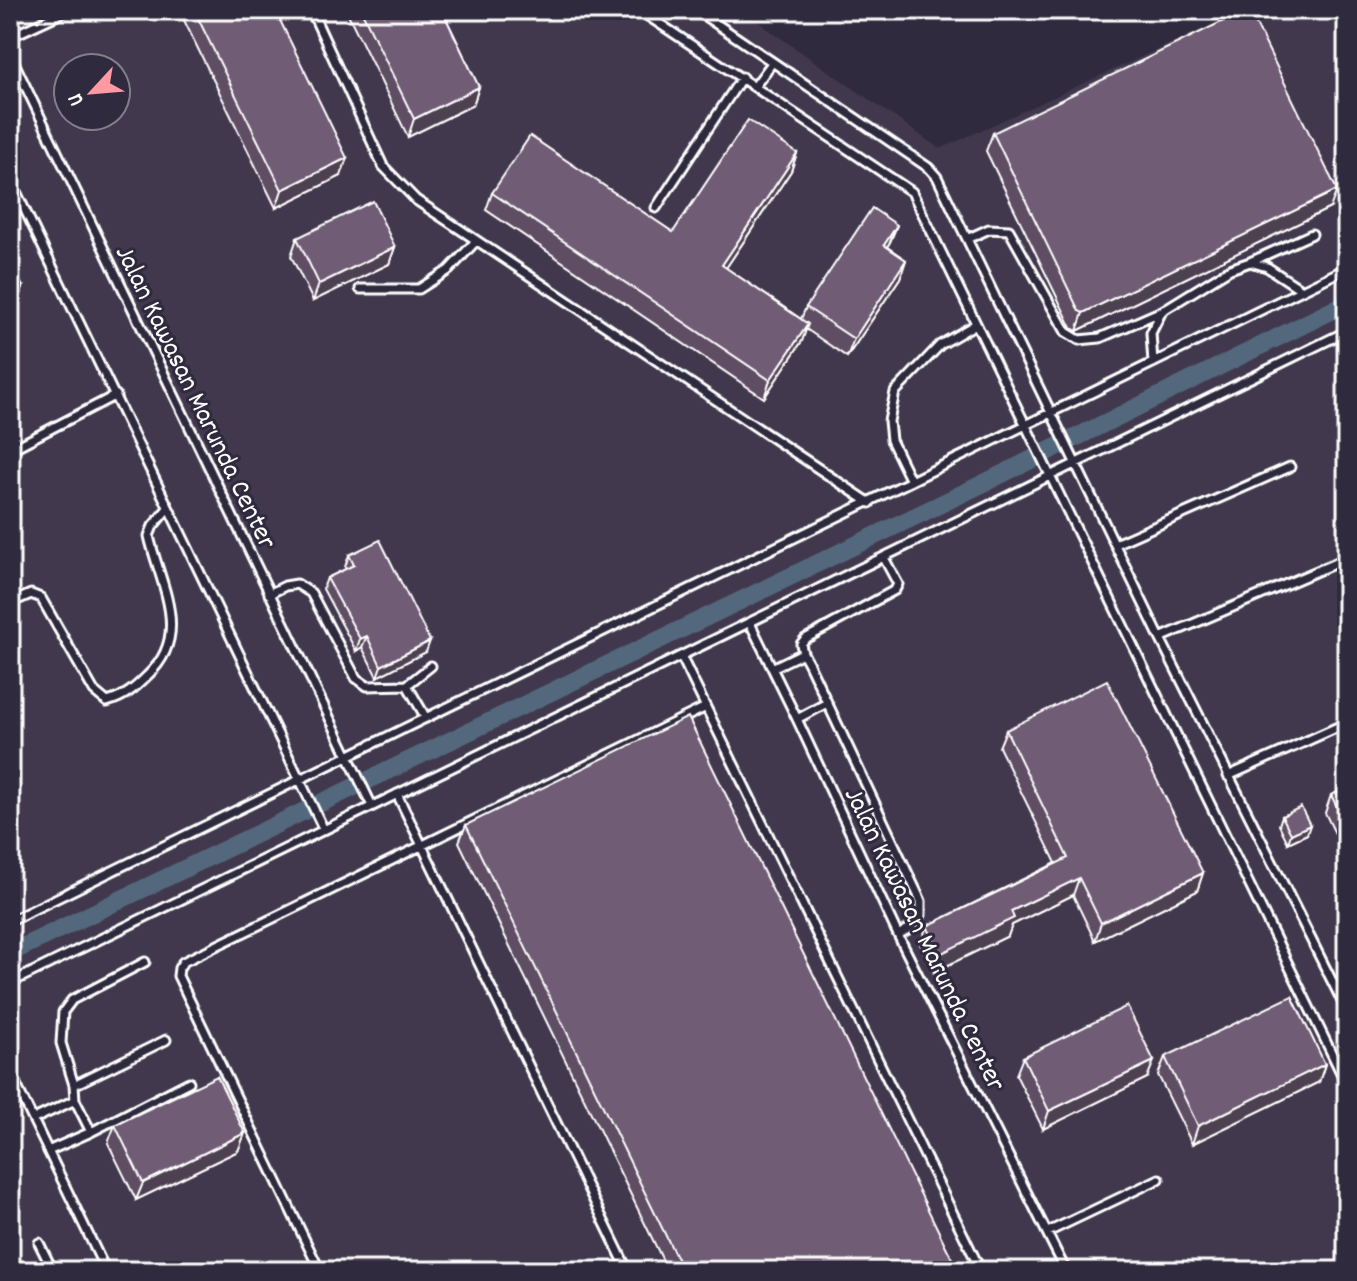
<svg xmlns="http://www.w3.org/2000/svg" width="1357" height="1281" viewBox="0 0 1357 1281" font-family="Dekko,sans-serif">
<style>
.built{fill:#42394e;fill-rule:evenodd}
.lines{fill:none;stroke-linecap:round;stroke-linejoin:round}
.canal{stroke:#52677d;stroke-width:18}
.service-casing{stroke:#fff;stroke-width:13}
.service{stroke:#2f2a3d;stroke-width:7}
.wall{fill:#5f4e64;stroke:#fff;stroke-width:2}
.shaded-wall{fill:#4e4051;stroke:#fff;stroke-width:2}
.building{fill:#6f5b74;stroke:#fff;stroke-width:2}
.labels{text-anchor:middle;stroke-width:6;stroke-linejoin:round;paint-order:stroke}
.street-label{font-size:28px;fill:#fff;stroke:#2f2a3d}
</style>
<rect width="100%" height="100%" fill="#2f2a3d"/>
<filter id="ink" filterUnits="userSpaceOnUse"><feTurbulence type="fractalNoise" baseFrequency=".0125" numOctaves="2"/><feDisplacementMap in="SourceGraphic" scale="16" xChannelSelector="R" yChannelSelector="G"/><feConvolveMatrix kernelMatrix="1 2 1 2 8 2 1 2 1" color-interpolation-filters="sRGB"/></filter>
<g filter="url(#ink)">
<path class="built" d="M10,10H741L940,149L1244,10H1347V1271H10ZM68,68H116V116H68Z"/>
<g class="lines">
<path class="canal" d="M10,953L978,486L1347,303"/>
<defs>
<path id="service" d="M311,10L383,166L416,200L870,503
M639,10L912,192L1347,1085
M696,10L929,168L937,177L1160,638L1347,1011
M10,37L68,10
M10,54L372,806
M755,86L772,63
M10,179L324,830
M656,208L742,77
M967,239L989,229L1009,230L1066,332L1079,340L1100,338L1162,311
M1250,262L1312,234
M360,289H419L449,270L475,242
M1341,334L1347,346
M1153,363L1151,333L1162,311L1230,269L1250,262L1267,267L1302,290
M10,450L116,395
M911,481L891,440L889,421L895,392L940,345L976,324
M1115,544L1290,467
M269,594L285,586L297,584L311,593L356,678L367,686L407,685L426,718
M10,603L31,594L41,598L94,691L107,702C125,697 135,688 148,675C192,634 160,585 149,536L153,526L168,508
M750,623L797,719L898,935L1066,1271
M1160,638L1338,562
M803,653L801,644L805,639L895,590L898,584L884,558
M681,656L981,1271
M772,668L803,653L809,664L921,901V915L910,928L898,935
M407,685L431,666
M797,719L827,703
M1228,776L1347,723
M397,794L628,1271
M10,921L1347,268
M10,983L1347,331
M10,1072L106,1271
M74,1085L61,1043L63,1012L72,1000L145,962
M34,1119L75,1100
M91,1132L75,1100L74,1085L166,1040
M48,1151L91,1132L189,1082
M1048,1232L1159,1179
M39,1243L53,1271
M187,1271L189,1270
M320,1271L178,976L179,968L183,962L706,707"/>
</defs>
<use href="#service" class="service-casing"/>
<use href="#service" class="service"/>
</g>
<path class="wall" d="M179,10H275L341,176L276,208Z
M346,10H442L479,87L473,105L408,137Z
M993,133L1330,208L1077,331L1072,328L986,151Z
M797,153L791,171L726,268L801,319L806,307L897,225L890,242L887,247L906,260L900,278L847,357L806,329L802,341L764,398L486,210L492,193L673,232Z
M297,238L395,247L389,264L313,301L291,256Z
M349,555L426,652L377,677L362,647L356,651L323,589L327,578L346,569L345,567Z
M1006,730L1203,873L1197,891L1095,941L1073,895L1012,925L1008,936L934,972L920,944L927,926L1056,863L999,747Z
M1347,788V858L1325,813L1331,795Z
M1282,816L1307,834L1288,843L1279,825Z
M466,825L958,1271H668L459,842Z
M1023,1057L1147,1078L1043,1129L1016,1075Z
M1165,1057L1325,1064L1319,1082L1192,1144L1158,1075Z
M115,1125L245,1133L238,1151L136,1200L108,1143Z"/>
<path class="shaded-wall" d="M479,87L473,105L408,137L414,119Z
M797,153L791,171L716,283L722,265Z
M347,158L341,176L276,208L282,190Z
M1337,190L1330,208L1077,331L1083,313Z
M897,225L890,242L877,262L884,245Z
M395,247L389,264L313,301L319,284Z
M906,260L900,278L847,357L854,339Z
M23,287L16,304L10,307V293Z
M808,324L802,341L764,398L770,380Z
M367,636L362,647L356,651L360,639Z
M430,641L426,652L377,677L381,666Z
M1310,825L1307,834L1288,843L1291,834Z
M1203,873L1197,891L1095,941L1101,923Z
M1079,878L1073,895L1012,925L1008,936L934,972L940,954L1011,911Z
M1154,1061L1147,1078L1043,1129L1049,1111Z
M1325,1064L1319,1082L1192,1144L1198,1126Z
M245,1133L238,1151L136,1200L143,1183Z"/>
<path class="building" d="M194,10H275L347,158L282,190Z
M361,10H442L479,87L414,119Z
M1246,10H1249L1337,190L1083,313L1079,311L993,133Z
M748,120L797,153L722,265L808,324L770,380L492,193L530,136L673,232Z
M373,201L395,247L319,284L297,238Z
M872,208L897,225L884,245L906,260L854,339L806,307Z
M10,261L23,287L10,293Z
M380,540L430,641L381,666L367,636L360,639L327,578L354,565L349,555Z
M1107,680L1203,873L1101,923L1079,878L1011,911L1014,918L940,954L927,926L1068,858L1006,730Z
M688,717L958,1271H683L466,825Z
M1347,788V827L1331,795Z
M1301,807L1310,825L1291,834L1282,816Z
M1292,996L1325,1064L1198,1126L1165,1057Z
M1127,1006L1154,1061L1049,1111L1023,1057Z
M217,1076L245,1133L143,1183L115,1125Z"/>
</g>
<g class="labels">
<g class="street-label">
<text transform="translate(198 396) rotate(64)" y="10">Jalan Kawasan Marunda Center</text>
<text transform="translate(927 938) rotate(64)" y="10">Jalan Kawasan Marunda Center</text>
</g>
</g>
<rect width="1357" height="1281" fill="none" stroke="#2f2a3d" stroke-width="40"/>
<rect x="20" y="20" width="1317" height="1241" fill="none" stroke="#fff" stroke-width="3" filter="url(#ink)"/>
<g transform="translate(92 92) rotate(244)"><circle r="38" fill="#2f2a3d" stroke="#827f8b" stroke-width="2"/>
<path d="M0-6L14 30L0 20L-14 30Z" fill="#ff9aa2"/>
<text y="-12" font-size="22" font-weight="bold" text-anchor="middle" fill="#ffffff">U</text>
</g>
</svg>
